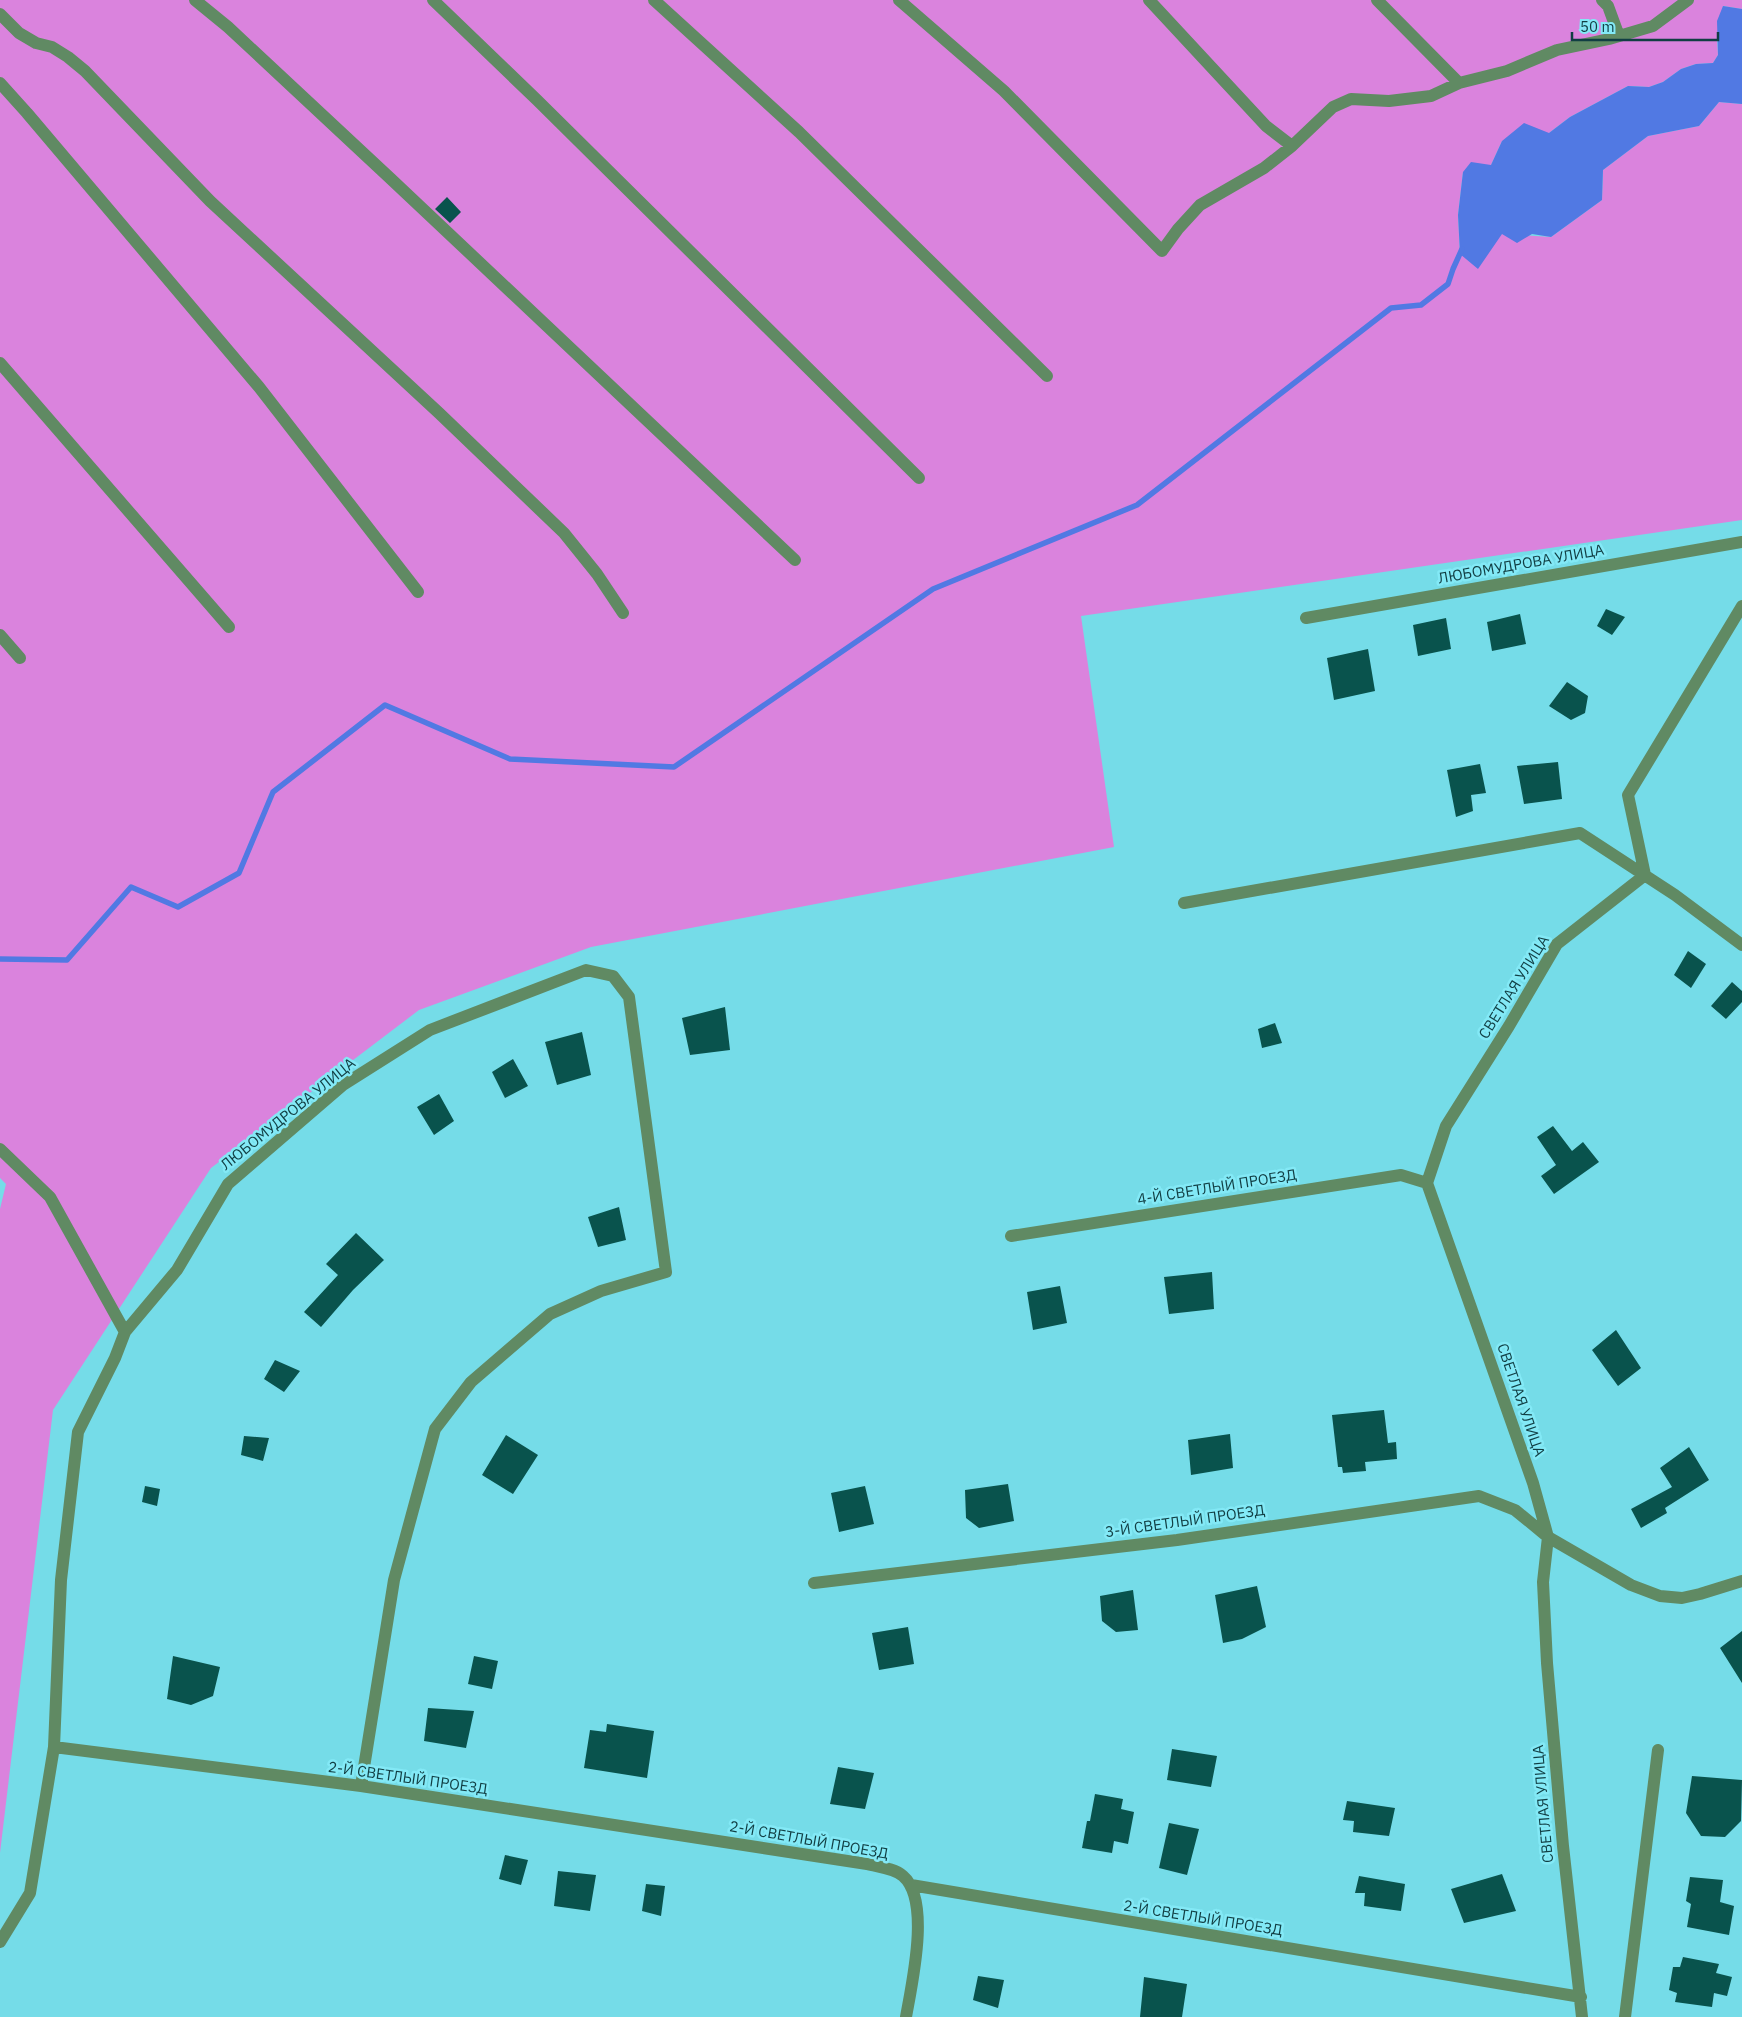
<svg xmlns="http://www.w3.org/2000/svg" width="1742" height="2017" viewBox="0 0 1742 2017" font-family="'IBM Plex Sans',sans-serif">
<style>
.green{fill:#da83dd}
.water{fill:#5179e3}
.lines{fill:none;stroke-linecap:round;stroke-linejoin:round}
.stream{stroke:#5179e3;stroke-width:5.5}
.building{fill:#09534d}
.minor{stroke:#608a63;stroke-width:12}
.labels{text-anchor:middle;stroke-width:5;stroke-linejoin:round;paint-order:stroke}
.street-label{font-size:15px;fill:#113e43;stroke:#83e9f6}
</style>
<rect width="100%" height="100%" fill="#75dce8"/>
<path class="green" d="M0,0H1742V9L1723,6L1717,38L1718,55L1713,63L1696,64L1681,69L1663,82L1649,87L1628,86L1570,117L1549,133L1502,141L1491,165L1463,172L1458,215L1460,254L1502,234L1551,237L1602,200L1603,170L1648,136L1699,126L1719,102L1742,104V520L1081,616L1114,847L591,947L419,1010L211,1168L53,1410L0,1853V1209L6,1184L0,1178Z"/>
<path class="water" d="M1723,6L1742,9V104L1719,102L1699,126L1648,136L1603,170L1602,200L1551,237L1532,234L1517,243L1502,234L1478,269L1460,254L1458,215L1463,172L1471,162L1491,165L1502,141L1524,123L1549,133L1570,117L1628,86L1649,87L1663,82L1681,69L1696,64L1713,63L1718,55L1717,21Z"/>
<g class="lines">
<path class="stream" d="M0,959L67,960L131,887L178,907L239,873L273,792L385,705L510,759L674,767L933,589L1137,505L1391,308L1421,305L1448,284L1453,269L1462,249"/>
</g>
<path class="building" d="M447,197L461,212L450,223L435,209Z
M1606,609L1625,617L1612,635L1597,626Z
M1520,614L1526,644L1492,651L1487,622Z
M1446,618L1451,649L1418,656L1413,625Z
M1368,649L1375,691L1334,700L1327,658Z
M1567,682L1588,696L1585,713L1571,720L1549,706Z
M1558,762L1562,799L1524,804L1517,766Z
M1480,764L1486,793L1471,795L1473,811L1456,817L1447,770Z
M1688,951L1706,964L1691,988L1674,975Z
M1732,982L1742,991V1002L1726,1019L1711,1006Z
M725,1007L730,1050L690,1055L682,1018Z
M1275,1023L1282,1043L1262,1048L1258,1029Z
M582,1032L591,1075L557,1085L545,1042Z
M513,1059L528,1086L505,1098L492,1072Z
M439,1094L454,1121L434,1135L417,1107Z
M1553,1126L1572,1151L1583,1142L1599,1162L1554,1194L1541,1176L1556,1165L1537,1137Z
M619,1207L626,1240L598,1247L588,1217Z
M356,1233L384,1260L353,1290L321,1327L304,1312L338,1275L326,1264Z
M1212,1272L1214,1309L1169,1314L1164,1277Z
M1060,1286L1067,1323L1033,1330L1027,1292Z
M1616,1330L1641,1368L1618,1386L1592,1350Z
M275,1360L300,1371L284,1392L264,1379Z
M1384,1410L1388,1443L1396,1442L1397,1459L1365,1462L1366,1471L1343,1473L1342,1467H1338L1332,1415Z
M1230,1434L1233,1468L1191,1475L1188,1440Z
M506,1435L538,1455L513,1494L482,1475Z
M244,1436L269,1438L263,1461L241,1455Z
M1689,1447L1709,1480L1665,1508L1667,1513L1641,1528L1631,1509L1672,1487L1660,1468Z
M1008,1484L1014,1521L979,1528L966,1518L965,1490Z
M145,1486L160,1489L157,1506L142,1502Z
M865,1486L874,1524L839,1532L831,1493Z
M1257,1586L1266,1627L1242,1639L1223,1643L1215,1595Z
M1133,1590L1138,1630L1116,1632L1102,1621L1100,1596Z
M908,1627L914,1664L879,1670L872,1633Z
M1742,1631V1683L1720,1648Z
M173,1656L220,1667L213,1696L191,1705L167,1699Z
M474,1656L498,1661L492,1689L468,1684Z
M428,1708L474,1711L466,1748L424,1741Z
M607,1724L654,1731L647,1778L584,1768L590,1730L606,1732Z
M1172,1749L1217,1756L1211,1787L1167,1780Z
M838,1767L874,1773L865,1809L830,1804Z
M1692,1776L1742,1780L1741,1821L1725,1837L1701,1836L1686,1813Z
M1095,1794L1123,1799L1121,1809L1134,1812L1128,1844L1114,1841L1112,1853L1082,1848L1087,1821H1090Z
M1347,1801L1395,1808L1389,1836L1353,1832L1354,1821L1343,1820Z
M1169,1823L1199,1829L1187,1875L1159,1868Z
M505,1855L528,1860L521,1885L499,1879Z
M558,1871L596,1875L590,1911L554,1906Z
M1502,1874L1516,1911L1464,1923L1451,1889Z
M1359,1876L1405,1884L1401,1911L1364,1906L1365,1893H1355Z
M1690,1877L1723,1880L1720,1902L1734,1906L1729,1935L1687,1927L1691,1904L1686,1901Z
M646,1884L665,1886L661,1916L642,1911Z
M1683,1957L1719,1964L1716,1973L1732,1977L1727,1996L1714,1993L1712,2007L1675,2002L1677,1993L1669,1990L1673,1967H1680Z
M978,1976L1004,1980L998,2008L973,2000Z
M1144,1977L1187,1984L1182,2017H1140Z"/>
<g class="lines">
<path class="minor" d="M195,0L228,27L391,179L795,560
M433,0L537,100L919,478
M654,0L799,132L1047,376
M899,0L1004,91L1162,251L1178,229L1200,205L1264,168L1292,146L1333,107L1351,99L1389,101L1431,96L1459,83L1507,71L1557,50L1609,39L1653,26L1688,0
M1149,0L1266,126L1292,146
M1377,0L1459,83
M1602,0L1608,6L1619,36
M0,14L19,33L36,43L52,47L68,57L85,71L210,201L439,413L564,533L597,574L623,613
M0,83L27,113L259,387L418,592
M0,363L229,627
M1306,618L1742,542
M0,635L20,658
M1184,903L1580,833L1675,895L1742,945
M0,1149L50,1197L125,1332L115,1358L78,1432L61,1580L54,1747L30,1893L0,1942
M1011,1236L1401,1175L1427,1183
M125,1332L177,1270L228,1184L343,1085L430,1030L586,970L613,976L629,997L666,1272L601,1291L550,1314L471,1382L435,1429L394,1580L361,1786
M814,1583L1177,1540L1479,1496L1515,1510L1548,1537L1631,1585L1660,1596L1682,1598L1700,1594L1742,1581
M54,1747L361,1786L867,1864C878,1867 894,1868 903,1876C931,1900 912,1983 906,2017
M911,1885L1581,1997
M1582,2017L1563,1846L1547,1663L1543,1582L1548,1537L1533,1483L1427,1183L1446,1126L1509,1026L1557,944L1645,875L1628,795L1742,606
M1625,2017L1658,1750"/>
</g>
<g class="labels">
<g class="street-label">
<text transform="translate(1521 564) rotate(-10)" y="5">ЛЮБОМУДРОВА УЛИЦА</text>
<text transform="translate(1514 987) rotate(-58)" y="5">СВЕТЛАЯ УЛИЦА</text>
<text transform="translate(288 1114) rotate(-39)" y="5">ЛЮБОМУДРОВА УЛИЦА</text>
<text transform="translate(1217 1187) rotate(-9)" y="5">4-Й СВЕТЛЫЙ ПРОЕЗД</text>
<text transform="translate(1521 1400) rotate(71)" y="5">СВЕТЛАЯ УЛИЦА</text>
<text transform="translate(1185 1521) rotate(-8)" y="5">3-Й СВЕТЛЫЙ ПРОЕЗД</text>
<text transform="translate(408 1778) rotate(8)" y="5">2-Й СВЕТЛЫЙ ПРОЕЗД</text>
<text transform="translate(1543 1804) rotate(-95)" y="5">СВЕТЛАЯ УЛИЦА</text>
<text transform="translate(809 1840) rotate(10)" y="5">2-Й СВЕТЛЫЙ ПРОЕЗД</text>
<text transform="translate(1203 1918) rotate(9)" y="5">2-Й СВЕТЛЫЙ ПРОЕЗД</text>
</g>
</g>
<path d="M1572 32v8h146v-8" fill="none" stroke="#113e43" stroke-width="2.5"/>
<text x="1580" y="32" font-size="15" fill="#113e43" stroke="#83e9f6" stroke-width="4" paint-order="stroke">50 m</text>
</svg>
